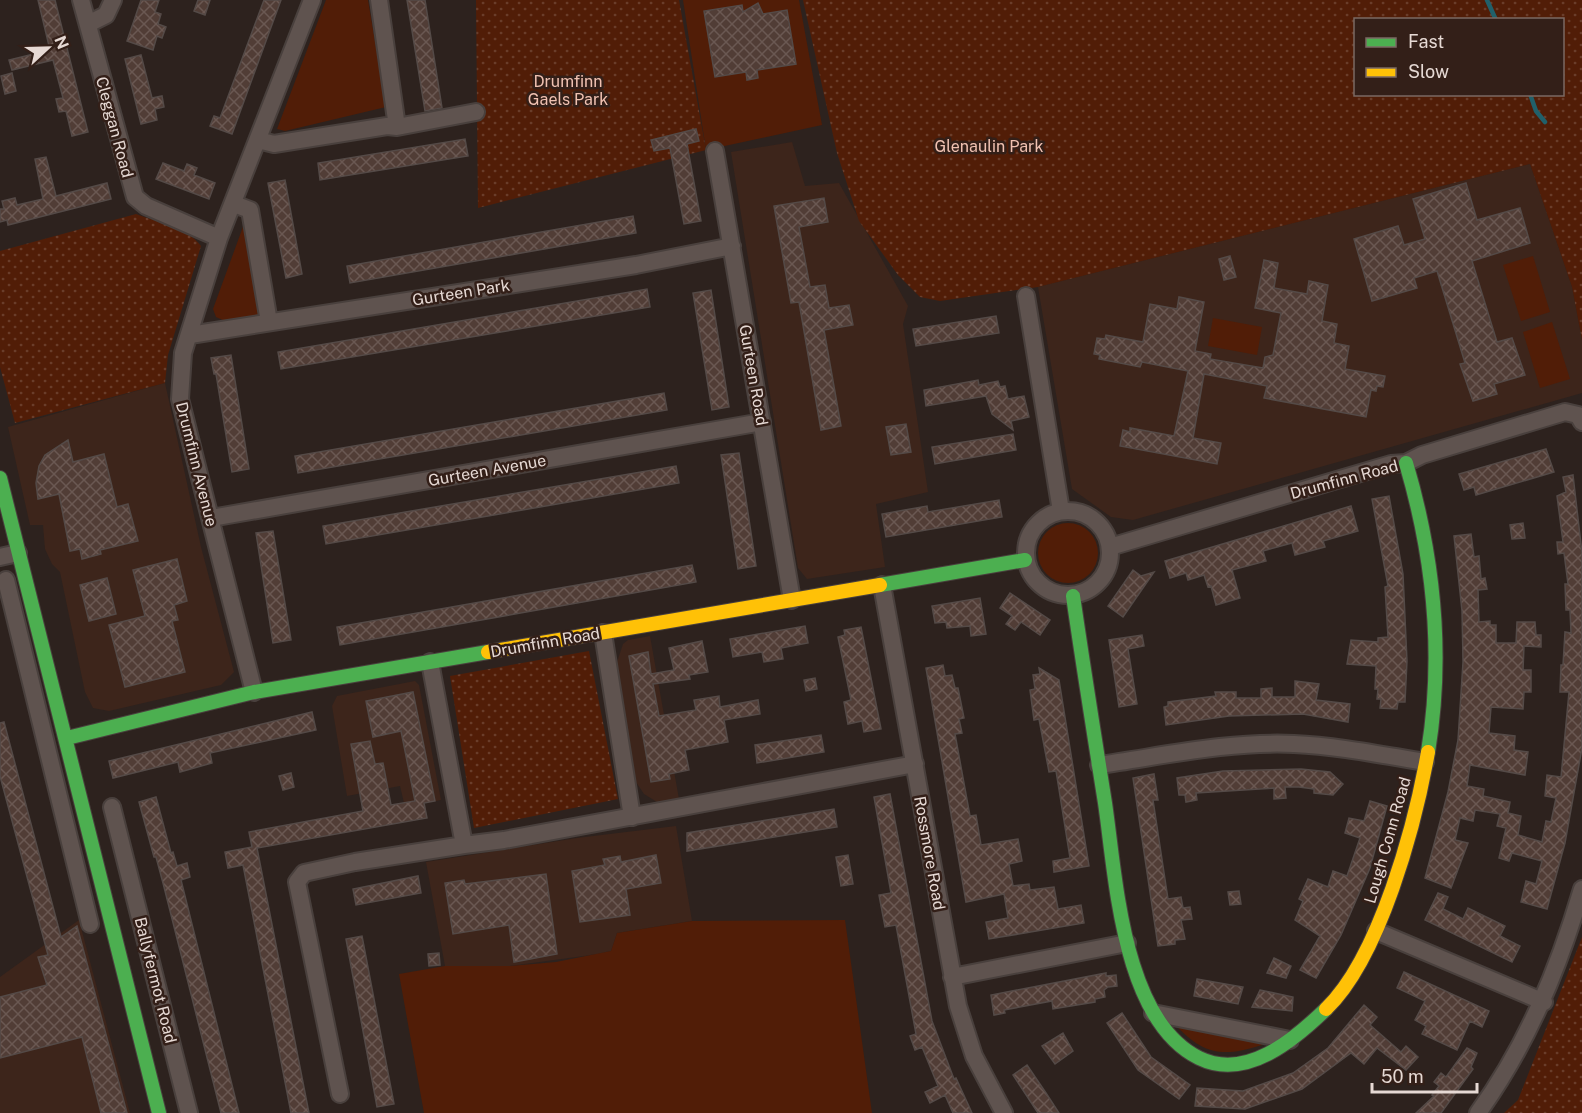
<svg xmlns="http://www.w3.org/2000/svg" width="1582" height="1113" viewBox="0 0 1582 1113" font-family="'Public Sans',sans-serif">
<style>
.built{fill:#3d251b}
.grass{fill:#511d07}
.park{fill:url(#park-dots);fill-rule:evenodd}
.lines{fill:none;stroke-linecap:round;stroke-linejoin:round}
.stream{stroke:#21606a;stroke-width:4.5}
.building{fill:url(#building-cross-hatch);stroke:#544a47;stroke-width:1.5}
.street-casing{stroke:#49403d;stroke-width:20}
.fast-casing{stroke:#49403d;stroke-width:16}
.slow-casing{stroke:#49403d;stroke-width:16}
.street{stroke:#5f534f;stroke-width:16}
.fast{stroke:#4caf50;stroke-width:14}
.slow{stroke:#ffc107;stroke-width:14}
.labels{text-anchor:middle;stroke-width:5;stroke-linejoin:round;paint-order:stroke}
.park-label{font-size:16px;fill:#f0c1b1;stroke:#331f18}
.street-label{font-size:16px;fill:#e6d9d4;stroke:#331f18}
</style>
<defs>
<pattern id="park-dots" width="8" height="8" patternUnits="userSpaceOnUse" patternTransform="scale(1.5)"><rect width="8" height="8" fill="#511d07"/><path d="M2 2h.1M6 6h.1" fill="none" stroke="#6a3d2a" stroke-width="1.8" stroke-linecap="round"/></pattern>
<pattern id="building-cross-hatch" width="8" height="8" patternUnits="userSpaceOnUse" patternTransform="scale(1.5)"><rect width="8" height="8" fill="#513d36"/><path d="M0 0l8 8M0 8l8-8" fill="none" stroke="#6a5852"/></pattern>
</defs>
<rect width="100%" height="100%" fill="#2d221e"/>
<path class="built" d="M792,142L805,186L839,183L908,306L903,324L928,492L876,504L885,567L807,579L798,568L731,152Z
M1530,164L1572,287L1582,340V393L1133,520L1111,517L1072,489L1038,287Z
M165,383L201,547L234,672L221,685L109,711L93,708L85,692L60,572L52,564L45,549L43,525H30L8,427Z
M650,636L679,799L657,802L644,794L636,782L617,662L623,644L628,640Z
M415,681L419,685L441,800L405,807L400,786L347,796L332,706L337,696Z
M676,826L692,921L617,933L611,951L598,954L510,966H445L426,862L577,838Z
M79,920L130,1113H0V977Z"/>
<path class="grass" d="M326,0H368L386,107L285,131L277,129Z
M683,0H799L822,125L706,150Z
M244,224L261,316L227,322L216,317L213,309Z
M1533,256L1550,312L1521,321L1503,265Z
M1213,318L1262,327L1257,355L1208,346Z
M1552,322L1570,379L1540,388L1523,332Z
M1038 553a30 30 0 1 1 60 0a30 30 0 1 1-60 0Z
M845,920L872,1113H424L399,974L445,966H510L556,962L611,951L617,933L692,921Z
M1173,1022L1274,1041C1229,1056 1207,1061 1173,1022Z"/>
<path class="park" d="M476,0H679L706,150L478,208Z
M803,0H1582V340L1572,287L1530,164L1038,287L940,301L920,297L898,275L859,221L837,153ZM1356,20H1562V94H1356Z
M136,214C157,222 188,228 201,246L168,355L165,383L15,423L0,367V251Z
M589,651L618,799L474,828L450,676Z
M1582,937V1113H1504L1518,1100Z"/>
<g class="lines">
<path class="stream" d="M1487,0L1496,20
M1530,94L1536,111L1545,122"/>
</g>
<path class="building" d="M38,0H55L88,132L72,136L66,111L59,112L56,99L63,98L53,60L12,70L9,60L50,50Z
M141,0H159L155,12L161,14L158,24L166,27L162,38L157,36L153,50L127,41Z
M198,0H210L205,15L194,11Z
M264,0H281L232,134L210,126L214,116L220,118Z
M407,0H425L442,108L425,111Z
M758,3L763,14L787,10L796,64L757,70L758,78L747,80L746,72L715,77L704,11L742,5L743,12Z
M141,55L152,98L162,96L164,107L155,109L157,120L141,124L125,59Z
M12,73L16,91L5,94L1,76Z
M696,129L699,141L687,144L701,221L684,224L670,148L654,151L651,140Z
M465,139L468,156L320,180L318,163Z
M46,157L56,196L107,183L111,199L8,225L7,220L0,222V209H4L2,201L15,198L17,205L43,199L35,159Z
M163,163L184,171L187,164L197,168L194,175L215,183L209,199L156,179Z
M285,180L302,274L286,278L268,183Z
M1466,183L1477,220L1520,208L1530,243L1472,261L1497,342L1512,338L1525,375L1494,384L1497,394L1473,401L1460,364L1465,363L1437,271L1414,278L1417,288L1372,301L1354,239L1398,226L1404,245L1425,239L1413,199Z
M824,198L828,222L799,227L810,287L825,285L829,308L849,305L853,325L824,330L841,426L821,430L799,302L791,303L774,206Z
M633,216L636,233L350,283L347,266Z
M1230,256L1236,277L1224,280L1219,259Z
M1264,260L1278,263L1274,288L1307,294L1309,281L1328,285L1322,321L1337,324L1334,343L1349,346L1345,369L1385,376L1383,387L1377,386L1376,391L1371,390L1366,417L1264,398L1267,386L1204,374L1193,438L1221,443L1217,464L1120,446L1123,430L1130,432V428L1174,436L1188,371L1142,362L1140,367L1099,359L1100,355L1094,354L1097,338L1105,339L1106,335L1143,342L1150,304L1177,309L1179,297L1204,302L1195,351L1211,354L1210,359L1263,368L1265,357L1273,355L1281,313L1255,308Z
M647,289L650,307L281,369L278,352Z
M711,290L729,407L712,410L693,293Z
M996,316L999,333L916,346L913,329Z
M231,355L249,469L232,472L216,374H214L211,358Z
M978,380L979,385L998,381L1000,387L1005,386L1008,399L1024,396L1029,417L1011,421L1013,430L992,414L986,396L926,406L924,390Z
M664,393L667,410L298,473L295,456Z
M906,424L911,452L891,455L886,427Z
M1013,434L1016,450L935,464L932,447Z
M68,440L73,462L104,454L117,507L128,504L138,541L100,550L101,554L82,559L80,549L70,551L59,494L38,499L36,483L39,466L45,455Z
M1546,449L1554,472L1476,495L1474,487L1464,490L1459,474Z
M739,453L756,566L738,569L721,455Z
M676,466L679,483L326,544L323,526Z
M1573,475L1582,553V748L1565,843L1547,909L1521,902L1526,881L1536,884L1542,861L1512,853L1509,861L1499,858L1506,828L1497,826L1500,814L1475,810L1473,821L1460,818L1455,840L1468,843L1451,888L1425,878L1448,792L1458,740L1463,662L1462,611L1454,536L1471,534L1474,557L1479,556L1481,579L1485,578L1487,589L1478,590L1479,622L1490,621V625H1496V643H1516L1517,622H1535L1536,635H1541V647L1524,646L1523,670H1531V692H1524L1523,709L1491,707L1489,733L1515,736L1514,750L1528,752L1525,775L1470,765L1467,786L1484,789L1483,796L1510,802L1508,813L1521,816L1518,835L1542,842L1546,821L1551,822L1556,798L1545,796L1547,775L1561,777L1569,692H1560L1561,665H1563L1565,632L1571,633L1570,610H1566L1565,584H1568L1564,553L1558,554L1557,542H1563L1557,496L1566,492L1563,477Z
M1389,496L1403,574L1407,661L1405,702H1398L1397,709L1380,708L1381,699H1377L1378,689H1375L1376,666L1347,664L1351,640L1378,642V638L1388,637L1385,587L1388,586L1372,499Z
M999,500L1002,517L886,537L882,514L927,506L928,512Z
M1351,506L1358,531L1323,541L1325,547L1295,555L1292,543L1263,551L1266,561L1232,570L1240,598L1216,605L1211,586L1208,587L1204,575L1188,580L1186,573L1170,578L1165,561Z
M1523,523L1525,538L1512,539L1510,525Z
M273,531L291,640L273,643L256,533Z
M177,559L187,601L174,605L178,620L172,621L185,672L125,687L109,625L145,616L133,570Z
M692,565L696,582L340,645L337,627Z
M1133,570L1141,576L1154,572L1123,617L1108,606Z
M107,578L116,614L89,621L80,585Z
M1010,593L1050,620L1040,635L1021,622L1015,630L1006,624L1012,616L1000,608Z
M980,598L986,634L971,636L970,626L947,628L946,622L935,623L932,606Z
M805,626L808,643L781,648L783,659L764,662L762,652L733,657L730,639Z
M861,627L881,729L864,732L862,721L848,724L844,702L851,700L838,637L845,635L844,630Z
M1142,635L1144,646L1128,649L1137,704L1119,707L1109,640Z
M702,641L708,672L689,675L690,679L653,684L659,716L696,710L694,700L719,696L720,707L758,700L760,714L724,720L728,742L685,750L689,770L669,774L670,779L651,782L629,656L648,652L651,674L674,670L669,648Z
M943,665L945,676L952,675L955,688H958L964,718L959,719L962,733L955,734L970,816L976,815L981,845L1018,839L1022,861L1009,864L1013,886L1029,884L1030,890L1054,887L1058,909L1081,905L1084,923L989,939L986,922L1008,918L1004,894L966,902L926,668Z
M1039,668L1059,680L1089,866L1054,872L1053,861L1070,858L1056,771L1049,772L1039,719L1034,720L1030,690L1035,689L1033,675L1040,674Z
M815,678L817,689L806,691L804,680Z
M1295,681L1319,684L1316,700L1350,704L1348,722L1303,714L1229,716L1166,725L1164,707L1168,706V702L1216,696L1215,692H1236V698H1261V689L1272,688V697H1295Z
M413,692L435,801L424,803L427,818L257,848L309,1113H291L243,865L228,868L225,852L252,847L249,832L363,811L351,744L370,741L375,764L383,763L391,805L415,801L401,731L373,737L366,701Z
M312,712L316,730L210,753L212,763L180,772L178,762L113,778L109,761Z
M4,722L61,937L77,926L127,1113H101L82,1037L0,1058V997L47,985L38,957L48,955L0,776V723Z
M821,735L824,752L757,763L755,745Z
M1301,769L1330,772L1343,784L1333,795L1314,793V789L1299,787H1285L1286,798L1274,799V788L1196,793L1197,800L1186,802L1185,795H1179L1177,778L1223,771Z
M291,773L294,787L283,790L279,776Z
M1154,774L1158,800H1153L1168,899L1181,897L1183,908L1190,907L1192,919L1181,920L1185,939L1175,940V944L1158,946L1133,778Z
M890,794L932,1021L954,1079L956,1078L972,1113H953L945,1095L930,1103L925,1092L938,1086L922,1047L915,1050L910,1036L916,1034L896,925L885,927L879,895L891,893L874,797Z
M156,797L171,853L173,852L177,866L187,863L190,877L181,880L239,1113H221L163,883L156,857H154L139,802Z
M1370,801L1387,806L1370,868L1341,935L1316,978L1300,970L1320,936L1295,920L1303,901L1299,899L1308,879L1328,887L1333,871L1347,876L1360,838L1345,833L1349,818L1364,821Z
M834,809L837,827L687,851V833Z
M656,855L661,883L626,889L630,915L580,922L572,871L605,865L603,859L620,856L621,862Z
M848,855L853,884L841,886L836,857Z
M546,874L557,954L514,962L509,925L453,934L445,883L464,880L465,884Z
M418,876L421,893L356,905L353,889Z
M1239,891L1241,904L1230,905L1228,892Z
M1438,893L1448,897L1443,909L1463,919L1468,908L1505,926L1500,936L1520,946L1512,962L1425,920Z
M362,936L394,1104L377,1107L346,939Z
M439,953L440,965L429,966L428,954Z
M1274,958L1291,966L1286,978L1267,973Z
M1404,972L1489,1011L1482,1027L1470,1021L1457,1050L1422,1034L1426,1026L1415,1020L1425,1001L1397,988Z
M1106,973V976L1116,975L1117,986L1108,987L1104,990L1105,997L1095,999V1002L1053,1009L1052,1001L1004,1010L1005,1013L994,1015L991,995Z
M1197,979L1243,987L1238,1004L1194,996Z
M1260,990L1293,997L1292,1011L1252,1007Z
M1364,1005L1377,1017L1370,1025L1401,1052L1406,1046L1418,1057L1406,1070L1377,1048L1364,1064L1351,1053L1302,1089L1245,1109L1195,1106L1197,1088L1243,1091L1293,1073L1328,1048Z
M1122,1013L1151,1057L1190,1085L1179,1099L1138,1070L1107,1023Z
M1063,1033L1073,1051L1055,1064L1042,1046Z
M1467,1048L1477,1053L1471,1067L1473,1069L1441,1113H1416L1434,1096L1432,1095L1439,1086L1434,1082L1441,1073L1446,1077Z
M1027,1065L1046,1093L1059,1113H1038L1013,1075Z"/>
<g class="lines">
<defs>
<path id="street" d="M81,0L135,197L146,206L219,238
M88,24L106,15L113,0
M397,127L476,112
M258,140L274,144L387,126L397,127L379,0
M715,151L792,600
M234,204L250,210L269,322
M1026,296L1061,511
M190,335L636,265L732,246
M1026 553a42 42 0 1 1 84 0a42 42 0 1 1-84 0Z
M211,518L762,422
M1110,547L1391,464L1406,463L1422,455L1565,412L1578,415L1582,422
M0,557L18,553
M6,580L90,924
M882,585L958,1006L974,1056L1004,1113
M603,633L632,817
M430,662L464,845L504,840L915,764
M254,692L180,399L183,353L219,238L312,0
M1099,765C1163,756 1229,741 1294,744C1338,746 1382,755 1425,762
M112,807L189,1113
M1376,931L1544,1002
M952,977L1127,943
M1153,1013L1290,1040
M340,1094L297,882L304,873L355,862L464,845
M1478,1113C1527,1045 1558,970 1582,889"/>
<path id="fast" d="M1406,463C1434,558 1444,654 1428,752
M0,478L159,1113
M880,585L1025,560
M1073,596C1083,665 1094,734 1105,803C1116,877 1122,1020 1199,1058C1246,1081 1294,1040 1326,1009
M67,738L254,692L488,652"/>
<path id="slow" d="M488,652L880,585
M1326,1009C1380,957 1415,825 1428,752"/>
</defs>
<use href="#street" class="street-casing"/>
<use href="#fast" class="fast-casing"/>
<use href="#slow" class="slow-casing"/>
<use href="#street" class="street"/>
<use href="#fast" class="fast"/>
<use href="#slow" class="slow"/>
</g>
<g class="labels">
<g class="park-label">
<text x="568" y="87">Drumfinn<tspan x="568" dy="18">Gaels Park</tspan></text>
<text x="989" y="152">Glenaulin Park</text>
</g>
<g class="street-label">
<text transform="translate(115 127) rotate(75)" y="6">Cleggan Road</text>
<text transform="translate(461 292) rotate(-9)" y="6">Gurteen Park</text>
<text transform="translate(754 375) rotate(80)" y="6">Gurteen Road</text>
<text transform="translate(197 464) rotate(76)" y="6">Drumfinn Avenue</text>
<text transform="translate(487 470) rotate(-10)" y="6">Gurteen Avenue</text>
<text transform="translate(1344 479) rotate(-15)" y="6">Drumfinn Road</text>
<text transform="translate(545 642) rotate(-10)" y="6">Drumfinn Road</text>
<text transform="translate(1387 840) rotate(-74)" y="6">Lough Conn Road</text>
<text transform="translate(930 853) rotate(80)" y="6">Rossmore Road</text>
<text transform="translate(156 980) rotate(76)" y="6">Ballyfermot Road</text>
</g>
</g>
<rect x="1354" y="18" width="210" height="78" fill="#331f18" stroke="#7b6963" stroke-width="1.5"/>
<rect x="1366" y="38" width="30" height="9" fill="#4caf50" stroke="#7b6963" stroke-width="1.5"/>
<text x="1408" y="48" font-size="18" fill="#e6d9d4">Fast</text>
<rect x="1366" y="68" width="30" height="9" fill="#ffc107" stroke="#7b6963" stroke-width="1.5"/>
<text x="1408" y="78" font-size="18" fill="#e6d9d4">Slow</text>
<g transform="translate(48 48) rotate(68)" stroke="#331f18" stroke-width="4.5" paint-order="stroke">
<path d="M0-4.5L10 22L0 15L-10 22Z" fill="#e6d9d4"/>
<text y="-9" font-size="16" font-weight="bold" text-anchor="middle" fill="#e6d9d4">N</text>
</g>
<path d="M1372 1083v9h105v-9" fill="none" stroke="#e6d9d4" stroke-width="3"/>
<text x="1381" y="1083" font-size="18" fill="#e6d9d4" stroke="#331f18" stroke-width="4.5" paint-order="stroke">50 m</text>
</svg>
